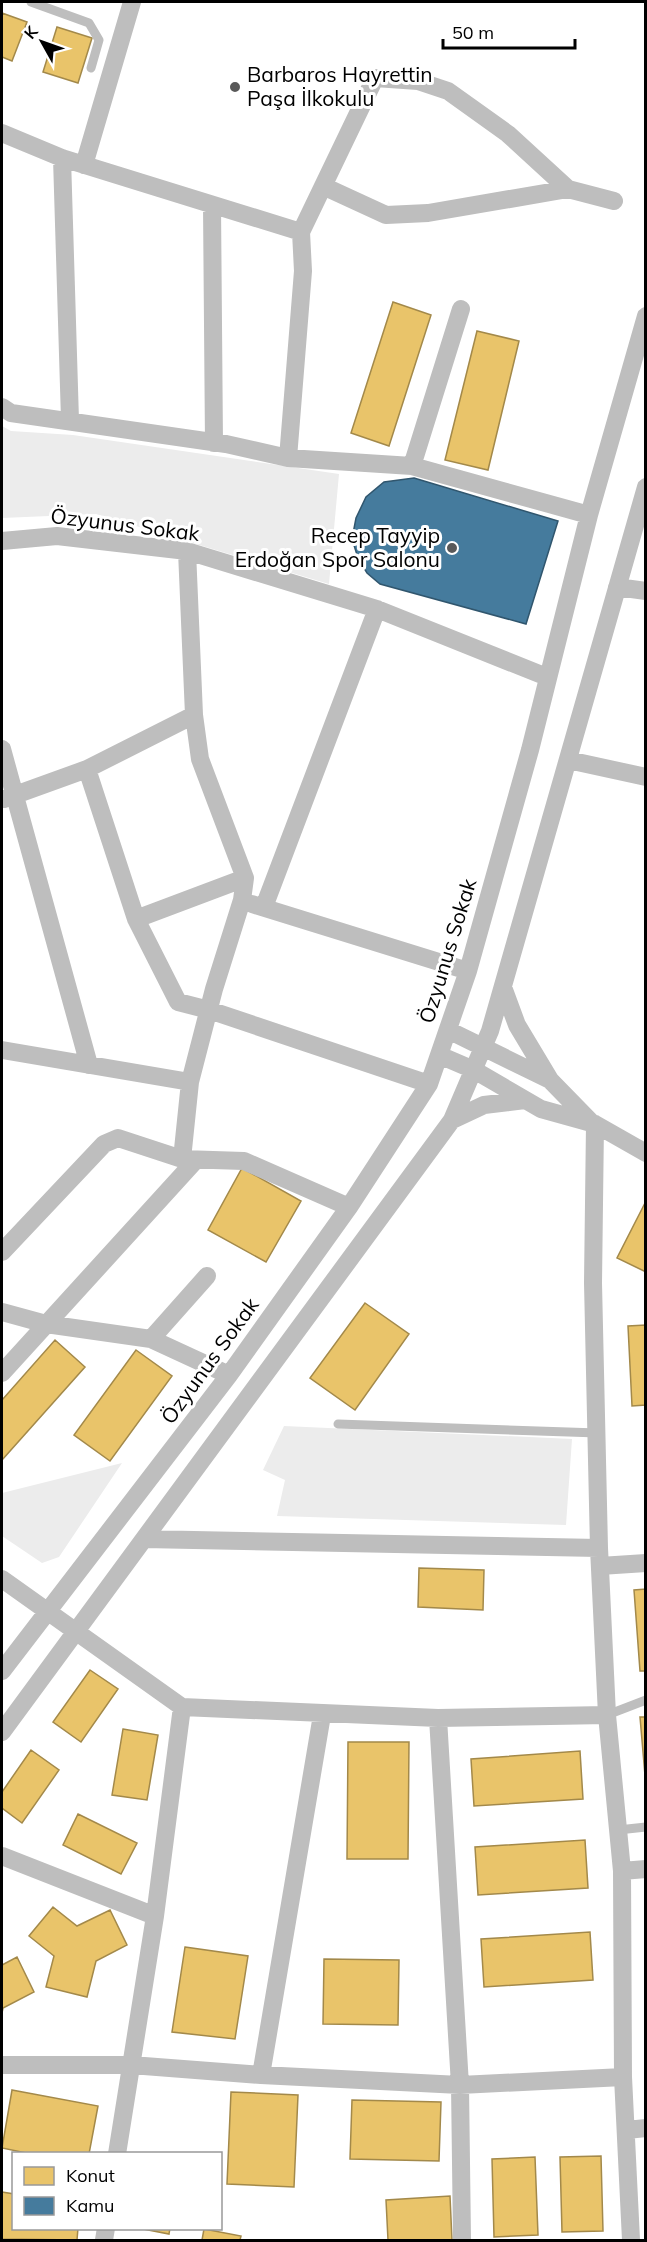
<svg xmlns="http://www.w3.org/2000/svg" width="647" height="2242" viewBox="0 0 647 2242" font-family="Mulish,sans-serif">
<style>
.green{fill:#ececec}
.homes{fill:#e9c46a;stroke:#a3894a;stroke-width:1.5}
.public{fill:#457b9d;stroke:#30566e;stroke-width:1.5}
.lines{fill:none;stroke-linecap:round;stroke-linejoin:round}
.service{stroke:#bebebe;stroke-width:9}
.minor{stroke:#bebebe;stroke-width:18}
.poi-dot{fill:#595959;stroke:#fff;stroke-width:2}
.labels{text-anchor:middle;stroke-width:6;stroke-linejoin:round;paint-order:stroke}
.poi-label{font-size:21px;fill:#000;stroke:#fff;text-anchor:start}
.street-label{font-size:21px;fill:#000;stroke:#fff}
</style>
<rect width="100%" height="100%" fill="#fff"/>
<path class="green" d="M2,426L11,431L73,435L339,474L329,584L96,514L2,518Z
M284,1426L572,1439L566,1525L277,1516L285,1480L263,1470Z
M122,1463L59,1557L42,1563L2,1536V1493Z"/>
<path class="homes" d="M2,13L27,22L12,61L2,57Z
M57,27L92,38L78,83L43,72Z
M393,302L431,315L389,446L351,433Z
M477,331L519,341L488,470L445,460Z
M242,1168L301,1201L266,1262L208,1230Z
M646,1201V1272L617,1258Z
M365,1303L409,1334L355,1410L310,1378Z
M646,1325V1405L632,1406L628,1326Z
M55,1340L85,1367L2,1460V1400Z
M136,1350L172,1376L110,1461L74,1435Z
M419,1568L484,1570L483,1610L418,1607Z
M646,1589V1671H640L634,1590Z
M90,1670L118,1689L81,1742L53,1722Z
M640,1717H646V1787Z
M123,1729L158,1735L147,1800L112,1795Z
M348,1742H409L408,1859H347Z
M31,1750L59,1770L22,1823L2,1808V1792Z
M580,1751L583,1799L474,1806L471,1759Z
M78,1814L137,1843L121,1874L63,1845Z
M585,1840L588,1888L478,1895L475,1847Z
M53,1907L77,1926L110,1910L127,1945L96,1961L87,1997L46,1987L54,1956L29,1936Z
M590,1932L593,1980L484,1987L481,1939Z
M185,1947L248,1956L235,2039L172,2032Z
M17,1957L34,1992L3,2008L2,2013V1965Z
M324,1959L399,1960L398,2025L323,2024Z
M12,2090L98,2106L89,2154H31L2,2148Z
M231,2092L298,2095L294,2187L227,2184Z
M352,2100L441,2102L439,2161L350,2159Z
M601,2156L603,2231L562,2232L560,2157Z
M535,2157L538,2235L494,2237L492,2159Z
M2,2192L14,2194V2228H78L77,2240L2,2239Z
M450,2196L452,2240H388L386,2200Z
M138,2228H170L169,2234Z
M204,2229L241,2236L240,2240H202Z"/>
<path class="public" d="M414,478L558,521L526,624L380,584L367,573L358,558L352,539L356,518L366,497L384,482Z"/>
<g class="lines">
<path class="service" d="M31,2L89,23L99,40L91,68
M338,1424L598,1433
M607,1715L646,1700
M618,1830L646,1827"/>
<path class="minor" d="M2,133L62,158L301,232
M62,158L70,420
M84,165L132,2
M323,186L386,215L428,213L568,189
M212,205L214,443
M2,407L11,413L226,444L288,458L412,466L589,515
M288,458L303,271L301,232L375,78L418,81L448,91L508,134L568,189L614,201
M412,466L461,309
M2,541L57,536L187,551L377,609L547,677
M187,551L194,715L200,759L245,878L242,900L214,989L190,1082
M617,587L646,591
M2,749L89,1065
M568,760L646,777
M87,769L136,919L178,1002L209,1010L429,1084
M4,799L87,769L194,715
M252,904L468,971
M264,907L377,609
M136,919L245,878
M503,987L517,1025L550,1080
M448,1030L550,1080L591,1122
M2,1050L190,1082L182,1159
M439,1055L474,1070L541,1109L595,1124L646,1153
M452,1120L484,1105L525,1100
M595,1124L593,1283L599,1548L607,1715L622,1871L623,2077L631,2240
M2,1252L104,1144L118,1138L182,1159L244,1161L349,1207
M2,1312L46,1324L151,1339L229,1375
M151,1339L207,1276
M2,1373L195,1161
M144,1539L599,1548
M600,1566L646,1563
M2,1579L182,1707L438,1718L607,1715
M2,1671L229,1375L349,1207L429,1084L468,971L530,750L589,515L646,316
M438,1718L460,2085L462,2240
M2,1732L452,1120L490,1031L646,487
M2,1856L155,1916
M622,1871L646,1869
M2,2065H131L261,2075L460,2085L623,2077
M261,2075L322,1715
M627,2130L646,2128
M117,2154L155,1916L182,1707
M104,2240L106,2228"/>
</g>
<g class="poi-dot">
<circle cx="235" cy="87" r="6"/>
<circle cx="452" cy="548" r="6"/>
</g>
<g class="labels">
<g class="poi-label">
<text x="247" y="82">Barbaros Hayrettin<tspan x="247" dy="24">Paşa İlkokulu</tspan></text>
<text x="440" y="543" text-anchor="end">Recep Tayyip<tspan x="440" dy="24">Erdoğan Spor Salonu</tspan></text>
</g>
<g class="street-label">
<text transform="translate(125 525) rotate(7)" y="7">Özyunus Sokak</text>
<text transform="translate(448 951) rotate(-73)" y="7">Özyunus Sokak</text>
<text transform="translate(210 1361) rotate(-54)" y="7">Özyunus Sokak</text>
</g>
</g>
<rect width="647" height="2242" fill="none" stroke="#000000" stroke-width="6"/>
<rect x="12" y="2152" width="210" height="78" fill="#ffffff" stroke="#999999" stroke-width="1.5"/>
<rect x="24" y="2167" width="30" height="18" fill="#e9c46a" stroke="#999999" stroke-width="1.5"/>
<text x="66" y="2182" font-size="18" fill="#000000">Konut</text>
<rect x="24" y="2197" width="30" height="18" fill="#457b9d" stroke="#999999" stroke-width="1.5"/>
<text x="66" y="2212" font-size="18" fill="#000000">Kamu</text>
<g transform="translate(42 42) rotate(310)" stroke="#ffffff" stroke-width="4.5" paint-order="stroke">
<path d="M0-4.5L10 22L0 15L-10 22Z" fill="#000000"/>
<text y="-9" font-size="16" font-weight="bold" text-anchor="middle" fill="#000000">K</text>
</g>
<path d="M443 39v9h132v-9" fill="none" stroke="#000000" stroke-width="3"/>
<text x="452" y="39" font-size="18" fill="#000000" stroke="#ffffff" stroke-width="4.5" paint-order="stroke">50 m</text>
</svg>
